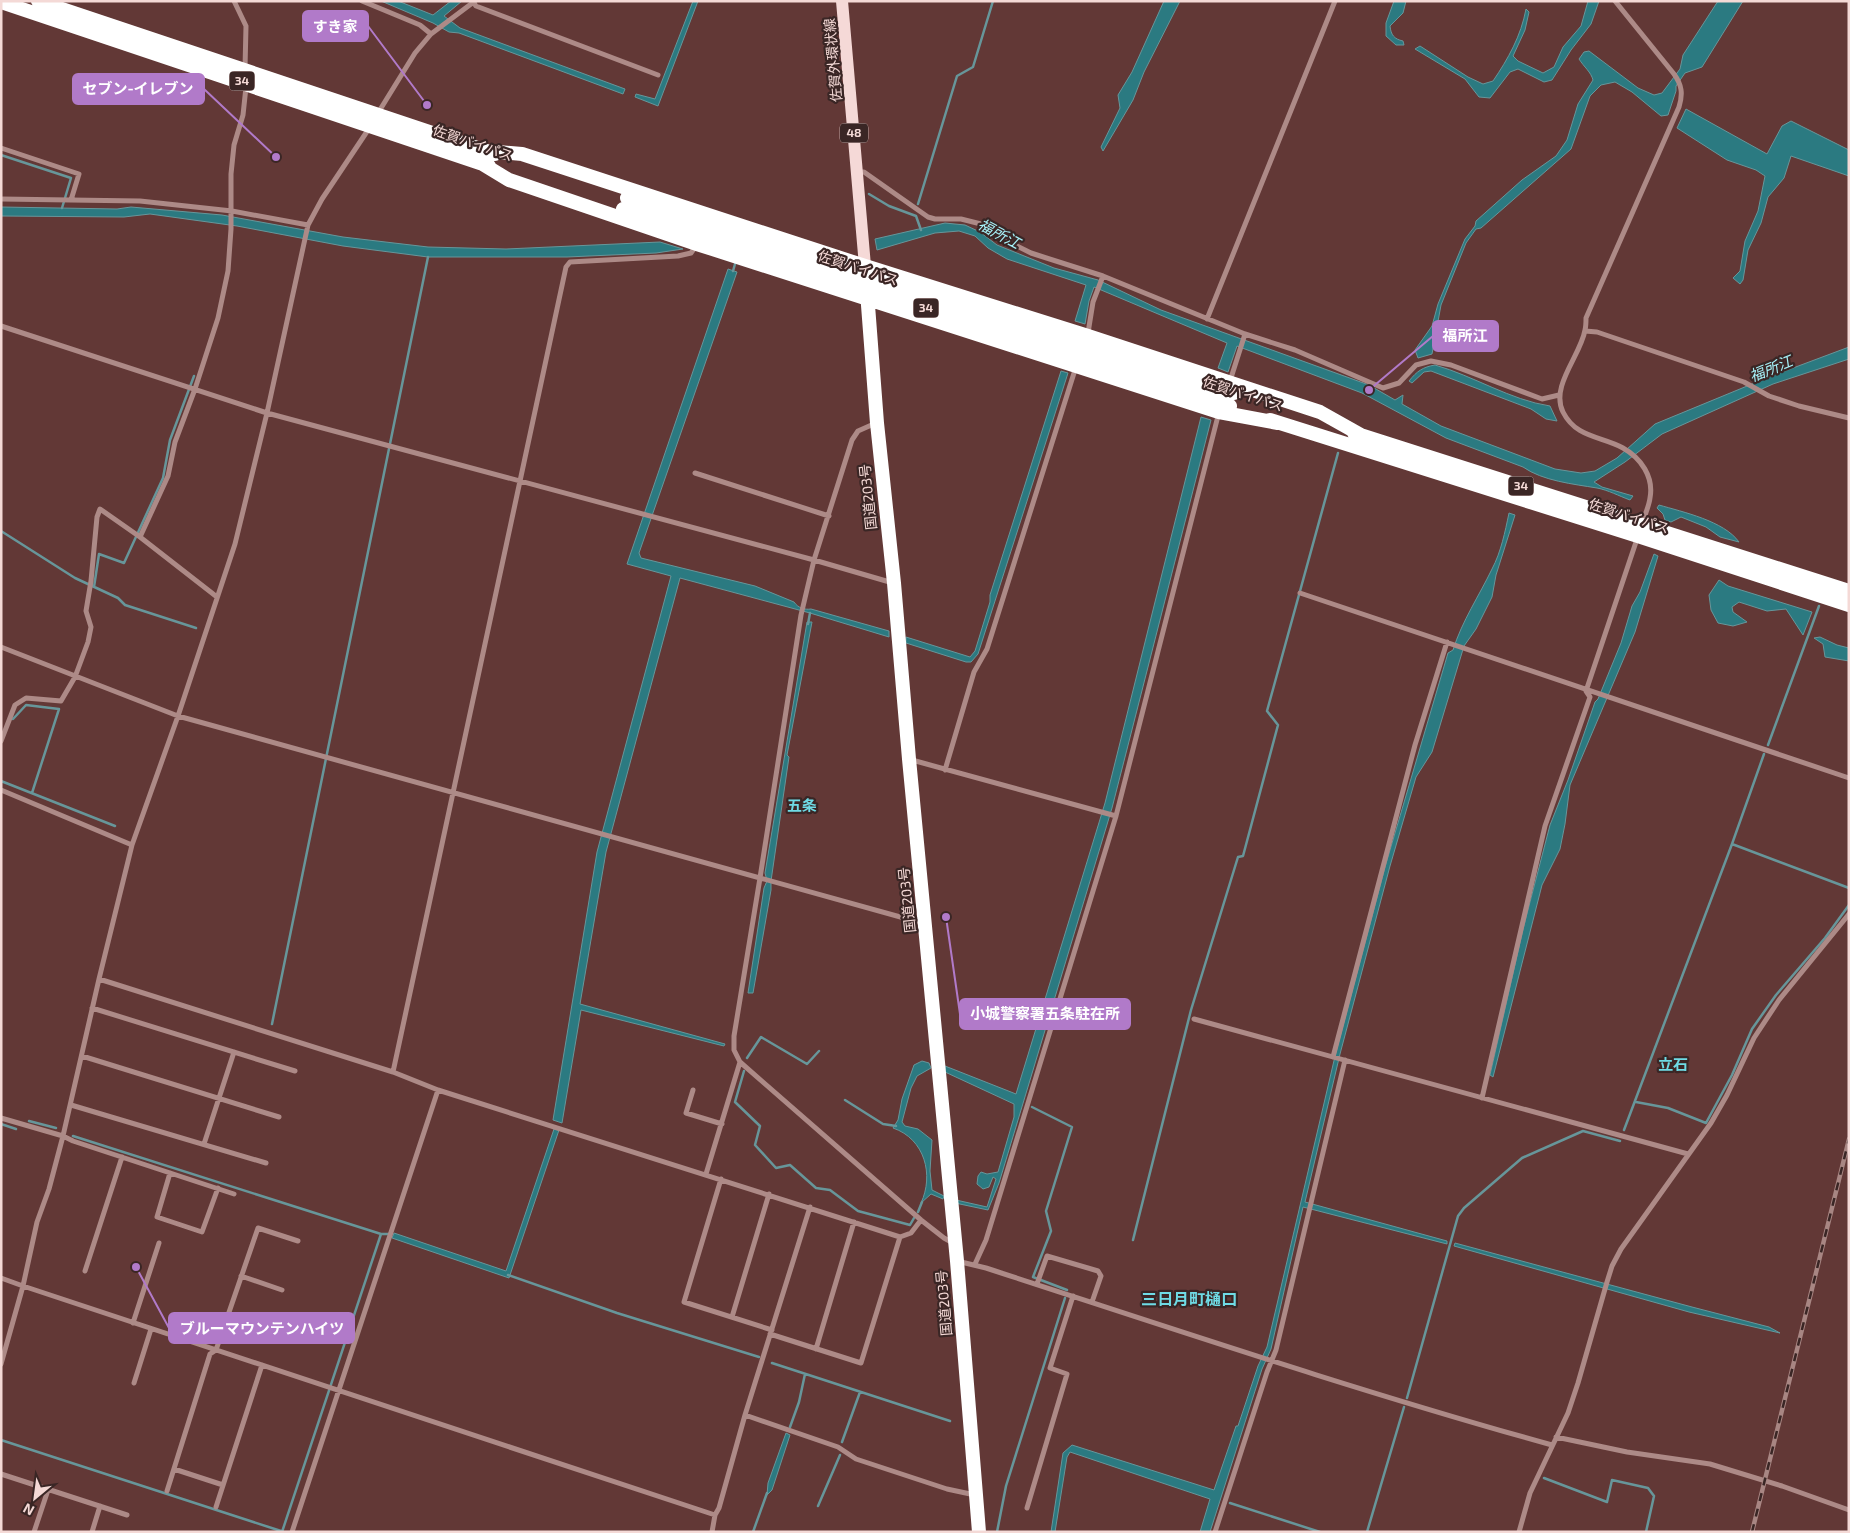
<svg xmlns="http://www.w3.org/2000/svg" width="1850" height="1533" viewBox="0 0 1850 1533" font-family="'Exo 2','Noto Sans JP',sans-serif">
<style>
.water{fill:#2b7a81;stroke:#67969a}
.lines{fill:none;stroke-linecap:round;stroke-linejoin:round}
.stream{stroke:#67969a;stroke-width:2.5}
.street{stroke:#ad8a87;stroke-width:5}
.primary{stroke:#f5d9d7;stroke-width:12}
.highway{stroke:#fff;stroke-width:14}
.rail-casing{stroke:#a88683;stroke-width:4.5}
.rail{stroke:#3a2625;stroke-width:2.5;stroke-dasharray:8;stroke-linecap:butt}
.highway-bridge{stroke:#fff;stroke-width:14}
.labels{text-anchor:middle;stroke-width:4.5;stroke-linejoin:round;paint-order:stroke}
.shield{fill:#3a2625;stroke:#bca3a1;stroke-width:1}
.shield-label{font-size:12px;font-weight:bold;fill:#f4d9d6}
.street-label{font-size:14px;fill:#f4d9d6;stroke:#3a2625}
.water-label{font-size:15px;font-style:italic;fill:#a7f2f9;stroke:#3a2625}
.neighbourhood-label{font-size:15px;font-weight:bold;fill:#6fdbe5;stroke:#3a2625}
.quarter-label{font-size:16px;font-weight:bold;fill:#6fdbe5;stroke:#3a2625}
.leader{fill:none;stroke:#b17ac9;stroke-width:2}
.callout-dot{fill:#b17ac9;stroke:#3a2625;stroke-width:2}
.callout{fill:#b17ac9;stroke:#b17ac9;stroke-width:2}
.callout-label{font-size:15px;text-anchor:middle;font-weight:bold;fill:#fff}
</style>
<rect width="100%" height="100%" fill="#623836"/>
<path class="water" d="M381,1H398L433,15L451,1H462L444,16L460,28L625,89L623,94L459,33L449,32L433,23Z
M693,1H698L658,106L635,97L636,94L655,99Z
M1164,1H1180L1144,72L1133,100L1103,151L1101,147L1120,108L1118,95L1132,72Z
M1394,1H1406L1403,13L1390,26C1391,35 1394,39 1403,41L1404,45H1396L1386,36V23Z
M1588,1H1599L1591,24L1571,50L1552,80L1544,82L1518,69L1510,72L1490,98L1479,97L1465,79L1415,49L1420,46L1468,77L1483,84L1493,81C1508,59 1521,36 1526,9L1529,12L1525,30L1513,56L1518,61L1543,73L1554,67L1563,47L1581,26Z
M1718,1H1743L1702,67L1685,73L1676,86V91L1668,115L1661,116L1632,92L1615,82L1601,85L1590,96L1571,149L1481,228L1476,229L1466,243L1441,305L1432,354L1418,358L1415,350L1432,326L1438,304L1465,239L1475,226L1476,221L1522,180L1556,156L1567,140L1578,104L1593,80C1591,72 1584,67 1579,59L1584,52L1589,51L1638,88L1654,95L1662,93L1680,69L1683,55Z
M1686,109L1767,154L1782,126L1791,121L1849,150V176L1791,156L1784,178L1768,197L1761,223L1748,250L1743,280L1740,284L1733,278L1740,271L1745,241L1758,211L1765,176L1756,170L1727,160L1677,128Z
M1,207L117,209L131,207L222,215L343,237L428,247L506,249L660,242L683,249L656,253L567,257H428L343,246L237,226L150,214L124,217L1,216Z
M945,223L965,225L980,232L997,245L1054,268L1098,280L1161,310L1369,385L1395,400L1403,395L1402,404L1441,426L1555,469L1581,473L1595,471L1617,458L1655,424L1769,377L1849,347V359L1773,384L1662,434L1625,462L1594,482L1602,487L1633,496L1630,500C1619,496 1608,490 1597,488C1573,484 1543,481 1523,467L1446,438L1362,393L1237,346L1228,372L1218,368L1227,343L1094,287L1089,301L1085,324L1075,321L1086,285L1007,259L988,248L975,236L959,231L935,233L877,250L875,239Z
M728,269L737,272L639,553L641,558L755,586L794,602C798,608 805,610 811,609L889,631V637L810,613L680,578L606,852L580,1004L725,1044L724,1046L581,1010L562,1123L553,1120L597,852L671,576L627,564Z
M1435,365C1474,376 1510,400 1550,406L1557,421L1546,419L1531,409L1431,371L1424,372L1412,383L1409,381C1417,371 1423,367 1435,365Z
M1061,371L1068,373L978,654L971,662H966L906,643V637L970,657L975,651L990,602V595Z
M1201,417L1211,420L1112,808L999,1183L988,1210L955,1203L956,1200L987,1207L996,1179L993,1177L989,1187L983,1189L977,1184L978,1176L981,1172L987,1174L998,1172L1014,1117V1104L945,1072V1066L1016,1094L1105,803Z
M1659,505C1683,512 1724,521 1739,542L1720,537L1706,527L1681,517L1671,522L1665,520L1663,514L1657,508Z
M1509,513L1515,515L1496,575L1492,597L1476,629L1464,646L1432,752L1416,777L1390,866L1340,1054L1305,1202L1447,1241V1244L1303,1207L1271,1349L1262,1369L1210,1532H1200L1210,1499L1070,1452L1067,1457L1055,1532H1051L1063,1453L1072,1445L1214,1490L1236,1426H1238L1258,1366L1267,1347L1336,1052L1385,867L1448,653L1453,650C1462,621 1479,596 1492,569C1501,552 1505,532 1509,513Z
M1654,554L1658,556L1635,632L1570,785L1565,824L1560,849L1542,885L1493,1077L1490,1075L1523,929L1550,825L1568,780L1595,702L1598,699L1621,643L1632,606L1640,592Z
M1719,580L1728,586L1812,612L1803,635L1786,609L1767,611L1739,602L1732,607L1733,612L1747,622L1733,626L1718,623L1711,610L1709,595Z
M807,622H812L787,755L789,757L771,881V890L753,993H748L764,888L767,881L765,873Z
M1820,637L1837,645L1849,648V661L1825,657L1823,644L1814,638Z
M922,1061L929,1063L931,1068L917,1076L911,1088L902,1122L905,1126L918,1129L932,1140L930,1171L932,1190L944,1196L943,1199L931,1194L921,1203C934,1175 925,1139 893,1128L898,1120L902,1099L914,1065Z
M554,1129L559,1130L509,1278L392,1238L394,1233L506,1271Z
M1455,1243L1692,1307L1769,1327L1780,1333L1689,1312L1454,1246Z
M786,1433L790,1435L772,1490L767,1495L768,1483Z"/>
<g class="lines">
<path class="stream" d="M1,155L71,178L62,208
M869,194L889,206L916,216L921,230
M918,204L957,76L973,67L993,1
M733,271L735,264
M1,531L75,578L118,598L125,605L196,628
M94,587L99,554L124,563L163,478L170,440L194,376
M808,624L810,613
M13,719L26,705L59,709L32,793
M1768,745L1819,606
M1,781L115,826
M1732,844L1849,888
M272,1024L428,257
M747,1058L761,1037L807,1064L819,1051
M744,1071L735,1102L760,1126L755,1145L776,1168L790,1165L816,1188L830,1190L858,1211L910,1225L914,1218
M845,1100L883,1124L896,1126
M1636,1102L1668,1108L1706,1123L1732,1075L1752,1029L1776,995L1825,938L1849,905
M1032,1107L1072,1127L1046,1211L1051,1231L1033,1277L1067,1290
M29,1121L56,1128
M1,1124L16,1129
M1624,1130L1732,844L1764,754
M73,1136L381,1234
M918,1212L922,1202
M1133,1240L1191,1010L1238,857L1243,856L1278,725L1267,711L1338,453
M508,1275L617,1313L759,1357
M772,1363L950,1421
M1407,1398L1458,1216L1464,1208L1522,1158L1583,1131L1620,1141
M790,1427L799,1402L805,1374
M1,1440L281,1531
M842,1442L860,1392
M1544,1478L1607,1502L1612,1480L1648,1488L1654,1496L1646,1532
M1230,1503L1320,1532
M818,1506L840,1455
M282,1532L381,1234H390
M753,1532L767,1493
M997,1532L1006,1486L1065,1298
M1367,1532L1404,1407"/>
<path class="street" d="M234,1L246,26L245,68
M362,1L420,25L431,34
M1615,1L1674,74C1682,85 1683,94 1679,107L1586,318C1586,322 1586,326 1585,330C1581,355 1550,386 1563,412C1576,438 1601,436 1623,448C1641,458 1654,477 1650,498C1649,506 1645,515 1642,523
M473,2L476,6L658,75
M378,113L415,53L431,34L475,1
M1,148L79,174L71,200
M858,172H864L928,217L935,219H961L981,224L1005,240L1031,253L1103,276L1245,334L1295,350L1383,388L1399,383L1416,365L1431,361L1451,365L1542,399L1559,395
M1,199L140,201L232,211L308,225
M1207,319L1335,1
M1,326L267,413L814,560L893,583
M1585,331L1597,332L1744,382L1769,396L1799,406L1849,418
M1088,333L1093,302L1103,276
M1230,381L1245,334
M876,423L858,431L852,440L814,560L801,615L760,878L734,1036V1050L740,1062L921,1220L944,1238L953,1243
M695,473L829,516
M140,537L168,476L175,442L195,389L218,318L228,271L231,229V174L234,145L243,115L246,87
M1300,593L1849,778
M1,647L178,716L922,923
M1,741L15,705L26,698L61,701L75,677L88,642L91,627L86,611L91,581L97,517L100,509L140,537L217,597
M912,760L1116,816
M945,770L974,672L987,649L1074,373L1077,367
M1,790L132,845
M99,979L393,1072L438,1090L900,1237L911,1233L921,1220
M92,1008L295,1071
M1194,1019L1688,1154
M82,1056L279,1117
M1333,1057L1415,745L1447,642
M393,1072L566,267L570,262L678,256L691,253L696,246
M693,1090L686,1113L722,1124
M1482,1098L1545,826L1590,697L1586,691L1638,536
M71,1105L266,1163
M1,1118L63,1136L73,1141L234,1194
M204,1144L234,1052
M170,1173L157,1217L202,1232L218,1188
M706,1174L740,1062
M721,1179L684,1302L772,1330
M957,1261L986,1268C1174,1329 1361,1392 1552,1445
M975,1264L986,1240L1116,816L1219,412
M85,1271L122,1157
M241,1276L282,1290
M1,1278L23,1286L715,1515
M1037,1284L1047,1256L1098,1271L1101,1276L1092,1302
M732,1317L769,1194
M133,1323L159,1243
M225,1324L265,1337
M770,1334L861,1363L900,1237
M816,1349L854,1222
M1,1364L23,1286L37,1222L49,1189L63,1136L99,979L132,845L178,716L235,544L267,413L308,225L322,199L370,127
M134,1383L151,1329
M745,1415L838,1447L856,1459L947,1489L975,1495
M1556,1437L1627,1452L1710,1464L1782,1486L1849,1510
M174,1469L223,1485
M1,1474L127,1515
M167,1491L210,1354L216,1350L258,1228L298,1241
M216,1507L262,1365
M1027,1508L1067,1374L1050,1368L1073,1296
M34,1532L48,1490
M92,1532L100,1506
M292,1532L438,1090
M712,1532L715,1515L719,1508L745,1415L810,1207
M1215,1532L1267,1372L1276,1350L1345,1060
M1519,1532L1530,1493L1568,1413L1578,1383L1607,1282L1612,1266L1621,1249L1711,1123L1727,1095L1754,1038L1779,1000L1849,914"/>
<path class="primary" d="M842,1L865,266"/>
<path class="highway" d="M38,1L495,154
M1,2L489,166
M486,151L522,154L865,266L1088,336L1320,412L1361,435
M481,163L509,180L697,244L1219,412L1278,423
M865,266L877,423L894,583L909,759L957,1261L979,1532
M1270,420L1638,536L1849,605
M1354,433L1849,591"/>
<defs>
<path id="rail" d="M1752,1532L1849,1139"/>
</defs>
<use href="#rail" class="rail-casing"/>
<use href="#rail" class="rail"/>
<path class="highway-bridge" d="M627,198L1234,393
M623,209L1230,406"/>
</g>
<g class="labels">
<g class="shield">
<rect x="229.5" y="71.5" width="25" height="19" rx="4"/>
<rect x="840" y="123.5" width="28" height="19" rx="4"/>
<rect x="913.5" y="298.5" width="25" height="19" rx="4"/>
<rect x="1508.5" y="476.5" width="25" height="19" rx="4"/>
</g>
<g class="shield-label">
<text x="242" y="85">34</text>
<text x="854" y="137">48</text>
<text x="926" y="312">34</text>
<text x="1521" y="490">34</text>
</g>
<g class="street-label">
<text transform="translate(833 60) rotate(-95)" y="5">佐賀外環状線</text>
<text transform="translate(473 143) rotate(19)" y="5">佐賀バイパス</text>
<text transform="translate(858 268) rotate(18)" y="5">佐賀バイパス</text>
<text transform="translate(1243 394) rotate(18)" y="5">佐賀バイパス</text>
<text transform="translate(868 497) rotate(-96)" y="5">国道203号</text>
<text transform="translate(1629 516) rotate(18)" y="5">佐賀バイパス</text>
<text transform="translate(907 900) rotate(-96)" y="5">国道203号</text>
<text transform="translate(944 1303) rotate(-95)" y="5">国道203号</text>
</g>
<g class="water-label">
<text transform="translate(999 234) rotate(28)" y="5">福所江</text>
<text transform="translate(1771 369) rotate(-22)" y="5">福所江</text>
</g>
<g class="neighbourhood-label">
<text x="802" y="811">五条</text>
<text x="1673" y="1070">立石</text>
</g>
<g class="quarter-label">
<text x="1189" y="1305">三日月町樋口</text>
</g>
</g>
<path class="leader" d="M427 105L368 26M276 157L204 89M1369 390L1433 336M946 917L960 1014M136 1267L169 1328"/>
<g class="callout-dot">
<circle cx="427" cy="105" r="5"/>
<circle cx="276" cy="157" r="5"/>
<circle cx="1369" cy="390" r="5"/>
<circle cx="946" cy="917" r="5"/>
<circle cx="136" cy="1267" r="5"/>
</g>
<g class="callout">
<rect x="303" y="11" width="65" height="30" rx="5"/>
<rect x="73" y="74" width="131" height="30" rx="5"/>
<rect x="1433" y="321" width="65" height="30" rx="5"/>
<rect x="960" y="999" width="170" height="30" rx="5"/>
<rect x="169" y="1313" width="185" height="30" rx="5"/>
</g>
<g class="callout-label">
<text x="335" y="32">すき家</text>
<text x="138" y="94">セブン-イレブン</text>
<text x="1465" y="341">福所江</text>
<text x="1045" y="1019">小城警察署五条駐在所</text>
<text x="262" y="1334">ブルーマウンテンハイツ</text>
</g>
<rect width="1850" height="1533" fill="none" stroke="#f4d9d6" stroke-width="5"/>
<g transform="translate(35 1498) rotate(209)" stroke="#3a2625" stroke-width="4" paint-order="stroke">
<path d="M0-4L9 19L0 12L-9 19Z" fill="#f4d9d6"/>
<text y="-8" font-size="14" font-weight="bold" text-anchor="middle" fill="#f4d9d6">N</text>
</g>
</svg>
